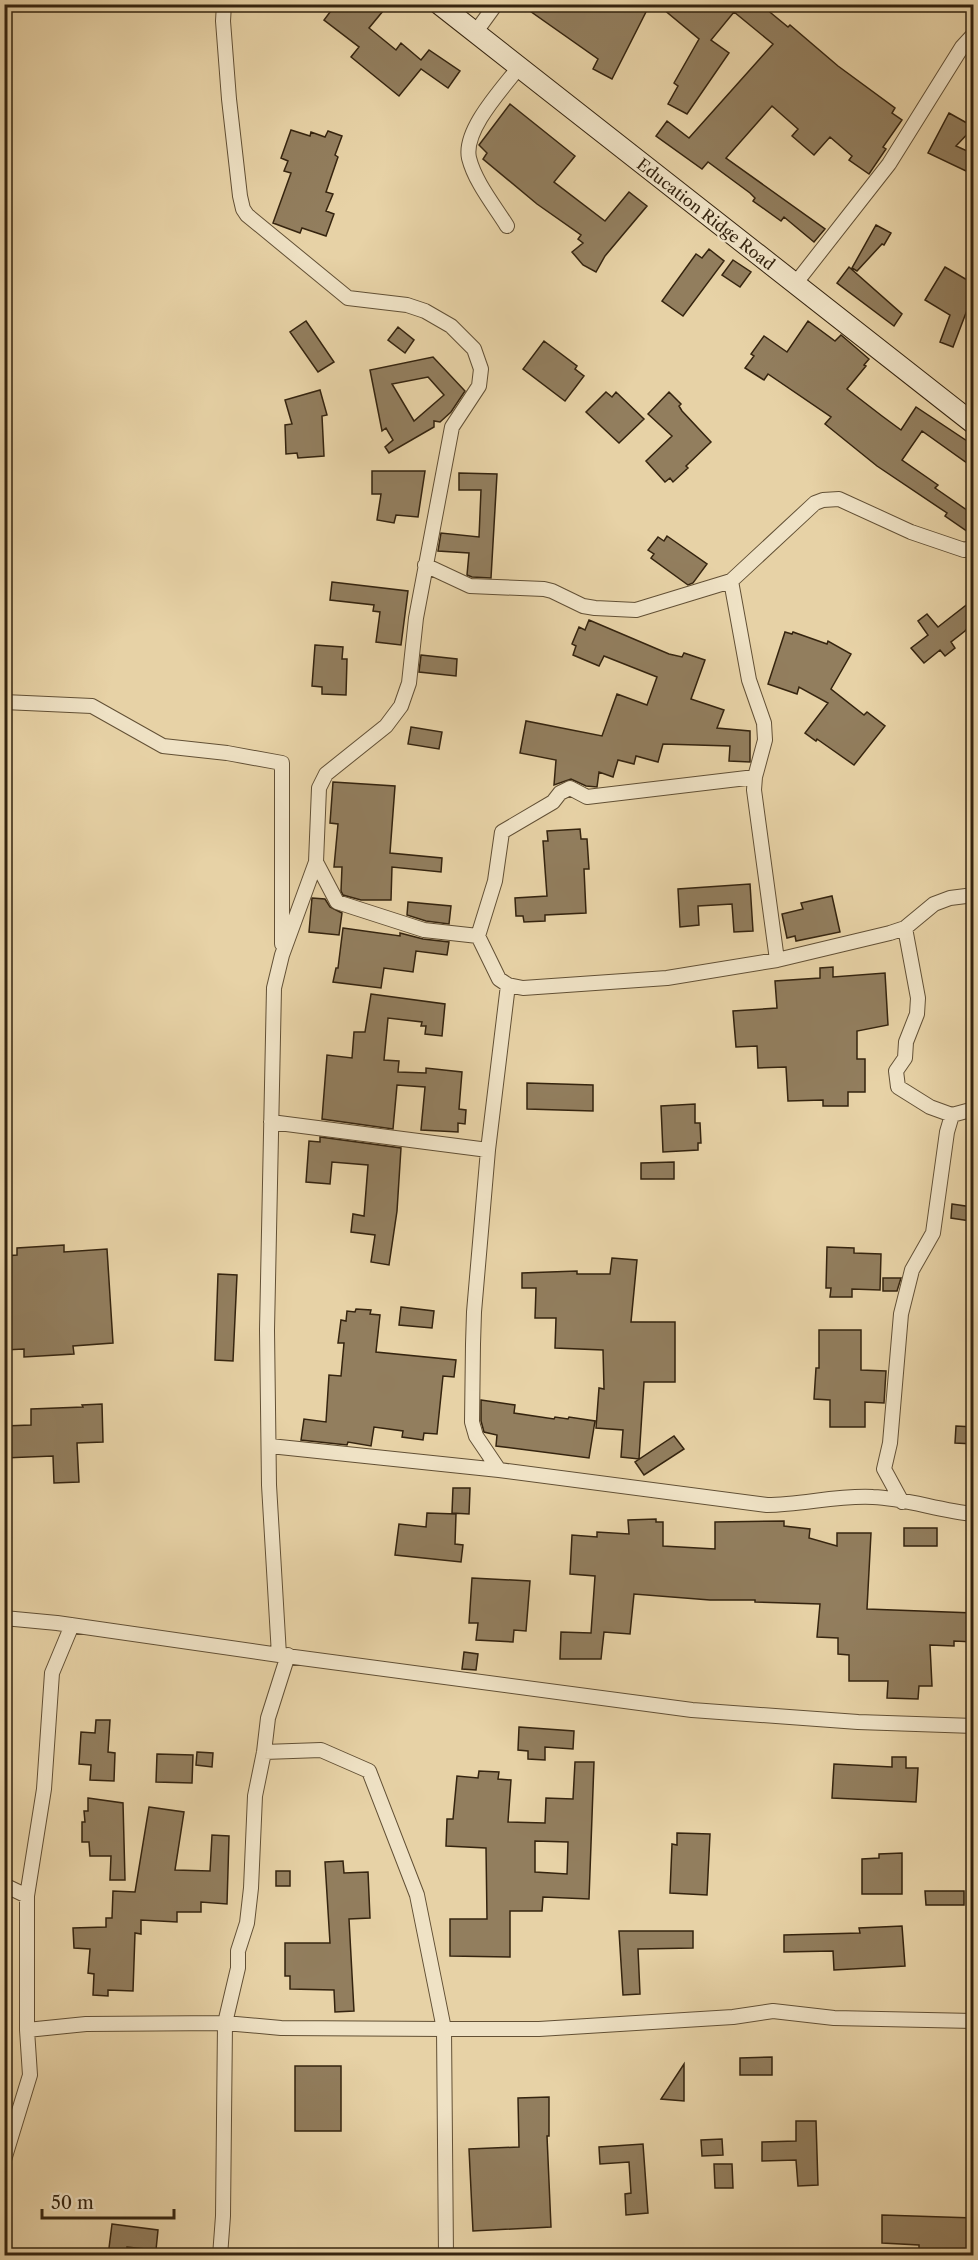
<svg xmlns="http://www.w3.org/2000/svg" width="978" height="2260" viewBox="0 0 978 2260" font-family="'Libre Caslon Text',serif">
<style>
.building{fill:#927e5e;stroke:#35240f;stroke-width:1.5;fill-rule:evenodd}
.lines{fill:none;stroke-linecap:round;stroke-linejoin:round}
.minor-casing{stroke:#625035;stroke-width:16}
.secondary-casing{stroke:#35240f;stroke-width:22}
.minor{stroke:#efe2c5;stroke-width:14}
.secondary{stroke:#efe2c5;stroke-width:20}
.labels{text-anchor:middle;stroke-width:4.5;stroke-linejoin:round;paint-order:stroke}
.street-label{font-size:16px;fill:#35240f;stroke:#efe2c5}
</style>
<rect width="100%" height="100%" fill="#e7d2a6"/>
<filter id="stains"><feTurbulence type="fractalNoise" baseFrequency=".00333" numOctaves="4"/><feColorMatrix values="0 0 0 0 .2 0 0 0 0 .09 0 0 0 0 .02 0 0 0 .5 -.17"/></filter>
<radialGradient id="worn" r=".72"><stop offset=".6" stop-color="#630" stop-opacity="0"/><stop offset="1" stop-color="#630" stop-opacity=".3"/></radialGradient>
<path class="building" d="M336,4H375L383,11L369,28L396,50L401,43L421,60L429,50L460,71L448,88L421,69L399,96L351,57L359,47L324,20Z
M520,4H650L612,79L593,69L598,59Z
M657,4H760L788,27L790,25L838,66L895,108L892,113L902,120L883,147L886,149L869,174L849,160L852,156L830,137L814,155L792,136L798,129L772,106L726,158L825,229L814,242L784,217L781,221L753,201L755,198L750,193L708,162L702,169L656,136L667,121L689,138L773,44L734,12L711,40L729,53L687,114L668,104L678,86L674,83L699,39Z
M510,104L575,156L554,182L605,221L629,192L647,206L605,256L596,272L583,265L572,252L583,243L578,239L581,235L537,204L483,159L487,153L479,145Z
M949,113L974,127L956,146L974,154L966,171L928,153Z
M291,130L310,136L311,132L325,137L328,131L342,136L335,155L338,157L326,192L333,194L326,211L334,214L326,236L302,228L300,233L273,223L291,173L284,171L288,161L281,158Z
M876,225L891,233L884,245L882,244L857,271L852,268Z
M709,249L724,261L683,316L662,301L696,254L702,258Z
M733,260L751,272L740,287L722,275Z
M849,267L902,314L894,326L837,283Z
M945,267L974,284V307L969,305L953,347L940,342L950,315L925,300Z
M306,321L334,362L318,372L290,332Z
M808,321L835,341L841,335L869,359L864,365L866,366L847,389L882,416L901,430L916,407L970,443L969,445L974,449V468L922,431L902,460L938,485L935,488L974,515V536L945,516L947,513L877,466L825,424L831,417L768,374L764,380L745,368L754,356L751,354L764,336L787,352Z
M398,327L414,340L405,353L388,340Z
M544,341L577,366L575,369L584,376L565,401L523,369Z
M433,357L465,391L451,412L440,422L434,421V427L389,453L385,447L393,440L386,428L382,431L370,370ZM428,377L444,395L414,421L392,384Z
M320,390L327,415L322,416L324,456L298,458L297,453L286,454L285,425L292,424L285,400Z
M606,392L612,397L616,392L644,419L619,443L586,412Z
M669,392L681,404L679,406L682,411L711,442L686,466L688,468L673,482L670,478L665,482L646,461L672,436L648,414Z
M372,471H425L418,517L396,515L394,523L377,520L381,494H372Z
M459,473L497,474L491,578L472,577L467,575L469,553L438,551L441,533L479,537L481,490H459Z
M667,536L707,564L693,583L688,585L651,558L654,554L648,550L658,537L664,541Z
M332,582L408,591L401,645L376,642L380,612L373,611L374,605L330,600Z
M974,599V619L965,631L951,642L955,648L945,656L940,650L924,663L911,648L928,635L918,621L927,614L938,627Z
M589,620L669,654L682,657L684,653L705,660L691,699L724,710L717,728L750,731V762L729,761L730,746L663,744L658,762L636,756L634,764L618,760L613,777L599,772L597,787L586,786L571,779L554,785L556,760L520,753L526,721L602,736L617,694L647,705L657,677L604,656L599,666L573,655L576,646L572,644L579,627L585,630Z
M785,632L792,634L793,632L827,644L828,641L851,654L831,689L864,715L867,712L885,726L854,765L817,739L816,741L805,733L828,703L799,687L797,694L768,684Z
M315,645L343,647L342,659H347L346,695L322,694V687L312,686Z
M421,655L457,659L456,676L419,672Z
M411,727L442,732L439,749L408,744Z
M333,782L395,786L390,853L442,858L441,872L392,867L391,900H361L343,895L341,891L342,867H334L338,824L330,823Z
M580,829L581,839H587L589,869H584L586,913L545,915V921L524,922L523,916H516L515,898L547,896L543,841H548L547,831Z
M750,884L753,931L734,932L732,904L698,906L699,925L680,927L678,889Z
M832,896L840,932L796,941L795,936L787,938L782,914L803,909L801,903Z
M312,898L325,899L330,907L342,913L339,935L309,932Z
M408,902L451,906L449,924L426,921L407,915Z
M343,928L400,936V933L423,939L449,942L447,955L416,951L413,972L384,968L381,988L333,982L336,968H338Z
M833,967V977L885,973L888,1025L857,1031V1059H865V1092H848V1106H823V1100L788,1101L786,1067L758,1068L757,1046L736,1047L733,1011L777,1008L775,981L820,978V968Z
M371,994L445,1004L442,1036L425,1034L426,1026H421L422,1022L388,1018L384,1060L399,1061L398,1072L426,1073V1068L462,1072L459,1109L466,1110L465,1124L458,1123V1132L421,1130L425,1087L397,1085L393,1129L322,1119L327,1055L352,1058L354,1032H365Z
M527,1083L593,1085V1111L527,1109Z
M695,1104V1123H700L701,1143H698V1150L663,1152L661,1106Z
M320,1137L401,1148L397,1211L389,1265L371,1262L375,1235L351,1232L353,1214L364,1216L368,1165L332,1162L330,1184L306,1182L309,1141L320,1142Z
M674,1162V1179H641V1163Z
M952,1204L972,1207L970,1221L951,1218Z
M64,1245V1252L107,1249L113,1343L73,1346L74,1354L24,1357V1349L4,1350V1256L17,1255V1248Z
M827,1247L854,1248V1253L881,1254L880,1290L852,1289V1297H830L831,1288H826Z
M612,1258L637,1260L631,1322H675V1382H644L639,1459L621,1457L623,1430L596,1428L599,1388L604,1389L603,1350L555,1348L556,1318H535L536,1288H522V1273L577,1271V1274H610Z
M218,1274L237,1275L233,1361L215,1360Z
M883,1278H901L897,1291H883Z
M401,1307L434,1311L432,1328L399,1325Z
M356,1309L371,1310L370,1314L380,1315L376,1352L456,1360L454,1377L443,1376L437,1434L424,1433L423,1440L402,1437L403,1431L374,1427L371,1446L348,1442L347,1445L301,1440L304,1419L326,1422L329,1375L341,1376L344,1343H338L341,1320L346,1321L347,1311L355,1312Z
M819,1330H861V1370L886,1371L884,1403L865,1402V1427H830V1400L814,1399L816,1368H819Z
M481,1400L515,1405L514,1413L554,1419L555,1417L568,1419L569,1417L595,1421L589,1458L496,1446L497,1435L484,1432L481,1421Z
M102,1404L103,1442L77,1443L79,1482L54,1483L53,1456L4,1458V1426L31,1425V1409L83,1407L82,1405Z
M956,1426L974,1427V1444L955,1443Z
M674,1436L684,1449L644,1475L635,1462Z
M453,1488H470L469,1514L452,1513Z
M427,1513L456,1514L455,1544L463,1545L461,1562L395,1555L399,1524L426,1527Z
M656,1519V1522H663V1546L715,1549V1522L784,1521V1526L810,1529L809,1538L837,1546V1533H871L867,1609L974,1613V1642L954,1641V1646L930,1645L932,1686H919L918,1699L887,1698L888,1681H849V1655L838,1654V1638L817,1637L820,1604L755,1602V1600H710L634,1594L630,1634L604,1632L601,1659H560L561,1632L591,1633L595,1576L570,1574L572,1535L597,1537V1532L629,1534L628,1520Z
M904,1528H937V1546H904Z
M472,1578L530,1581L526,1631L514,1630L513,1642L476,1640L478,1623H469Z
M464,1652L478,1654L476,1670L462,1669Z
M96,1720H110L108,1752L115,1753L114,1781L90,1780L91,1765L79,1764L81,1732L95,1733Z
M519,1727L574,1731L573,1749L545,1747V1760L528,1759V1751L518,1750Z
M197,1752L213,1753L212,1767L196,1765Z
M157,1754L193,1755L192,1783L156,1782Z
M892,1757H906V1768H918L916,1802L832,1798L834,1764L892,1767Z
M575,1762H594L589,1899L543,1897L542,1911H510V1957L450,1956V1919H487L486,1848L446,1846L447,1819H453L457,1776L478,1778L479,1771L499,1772L498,1779L511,1780L508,1822L545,1823L546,1798L573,1799ZM535,1841L568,1842L567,1874L535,1872Z
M88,1798L123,1803L125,1880H110L111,1856H90L89,1842H82V1822H85L84,1811H88Z
M149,1807L184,1812L175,1870L210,1871L212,1835L229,1836L227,1904L201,1902V1912H177V1922L141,1920V1934L135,1933L133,1991L108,1990V1996L93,1995L94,1974L88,1973L90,1949L74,1948L73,1928L106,1927V1918H112L113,1891L135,1892Z
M677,1833L710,1834L707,1895L670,1893L672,1844L677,1845Z
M902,1853V1894H862V1859L879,1858V1854Z
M343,1861L344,1873L368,1872L370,1918L349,1919L354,2011L335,2012L334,1990L290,1989V1976H285V1943H330L325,1862Z
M276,1871H290V1886H276Z
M925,1891H964V1905H926Z
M902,1926L905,1966L834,1970L833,1951L784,1952V1935L860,1933L859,1928Z
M619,1931H693V1948L638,1949L640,1994L623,1995Z
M772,2057V2075H740V2058Z
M684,2064V2101L661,2099Z
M295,2066H341V2131H295Z
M549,2097V2136H547L551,2227L473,2231L469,2149L519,2147L518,2098Z
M796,2121H816L818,2185L798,2186L796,2160L762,2161V2142L796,2141Z
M722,2139L723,2155L702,2156L701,2140Z
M643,2144L648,2213L626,2215L625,2194L631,2193L629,2162L600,2164L599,2147Z
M714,2164H732L733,2188H715Z
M882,2215L974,2218V2256H919V2245L882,2243Z
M112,2224L158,2230L156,2250L127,2247L126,2256H108Z"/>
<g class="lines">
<defs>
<path id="minor" d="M224,4L223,21L229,99L240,196L243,209L247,215L348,298L407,305L425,311L451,326L474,349L481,369L479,386L452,427L416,618L409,683L401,706L386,726L326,774L319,788L316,862L282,955L274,988L267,1330L269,1485L279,1655
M475,33L496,4
M507,226C494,205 475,182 469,158C463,130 503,88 519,67
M795,284L889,164L962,47L974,34
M425,565L470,586L544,589L552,591L583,606L595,608L636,610L731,581L815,503L823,500L839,499L911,532L964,550L974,547
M731,581L749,680L764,723L765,740L755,777L754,790L777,960
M4,702L92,706L163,746L227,753L282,763V944
M316,862L337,902L424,930L478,936L499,979L508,985L523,988L667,978L777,960L890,933L905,928L934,904L950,898L974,895
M478,936L495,881L502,832L553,802L560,793L570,788L587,797L755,777
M952,1115L974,1109
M271,1122L488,1150
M270,1446L499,1470L767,1505C802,1505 837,1495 873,1497C905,1498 940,1511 974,1514
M499,1470L476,1436L472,1422L473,1344L474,1312L488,1150L508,985
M902,1502L884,1469L890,1443L901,1314L912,1270L933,1233L947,1132L952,1115L930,1107L898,1087L896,1071L905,1058L906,1042L917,1014L918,998L905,928
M4,1618L57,1623L279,1655L692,1710L858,1722L974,1726
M4,1885L27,1896V2030
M27,1896L44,1789L52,1673L72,1625
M4,2160L30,2075L27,2030L86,2024L225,2023L281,2028L444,2029L417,1895L369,1771L321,1750L264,1752
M220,2256L223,2216L225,2023L238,1968V1951L247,1923L251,1888L255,1796L264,1752L268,1718L288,1655
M446,2256L444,2029H539L733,2017L773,2011L834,2018L974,2021"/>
<path id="secondary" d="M439,4L974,424"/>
</defs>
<use href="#minor" class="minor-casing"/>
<use href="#secondary" class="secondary-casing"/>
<use href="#minor" class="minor"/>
<use href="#secondary" class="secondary"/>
</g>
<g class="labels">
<g class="street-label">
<text transform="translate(706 214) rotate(38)" y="6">Education Ridge Road</text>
</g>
</g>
<rect width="978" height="2260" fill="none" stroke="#e7d2a6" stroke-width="24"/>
<rect x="6" y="6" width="966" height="2248" fill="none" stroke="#35240f" stroke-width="3"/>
<rect x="12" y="12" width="954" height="2236" fill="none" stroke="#35240f" stroke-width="1.5"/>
<path d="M42 2209v9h132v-9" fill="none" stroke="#35240f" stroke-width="3"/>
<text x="51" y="2209" font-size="18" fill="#35240f" stroke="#efe2c5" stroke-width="4.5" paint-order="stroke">50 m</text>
<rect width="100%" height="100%" filter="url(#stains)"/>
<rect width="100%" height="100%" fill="url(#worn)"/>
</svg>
